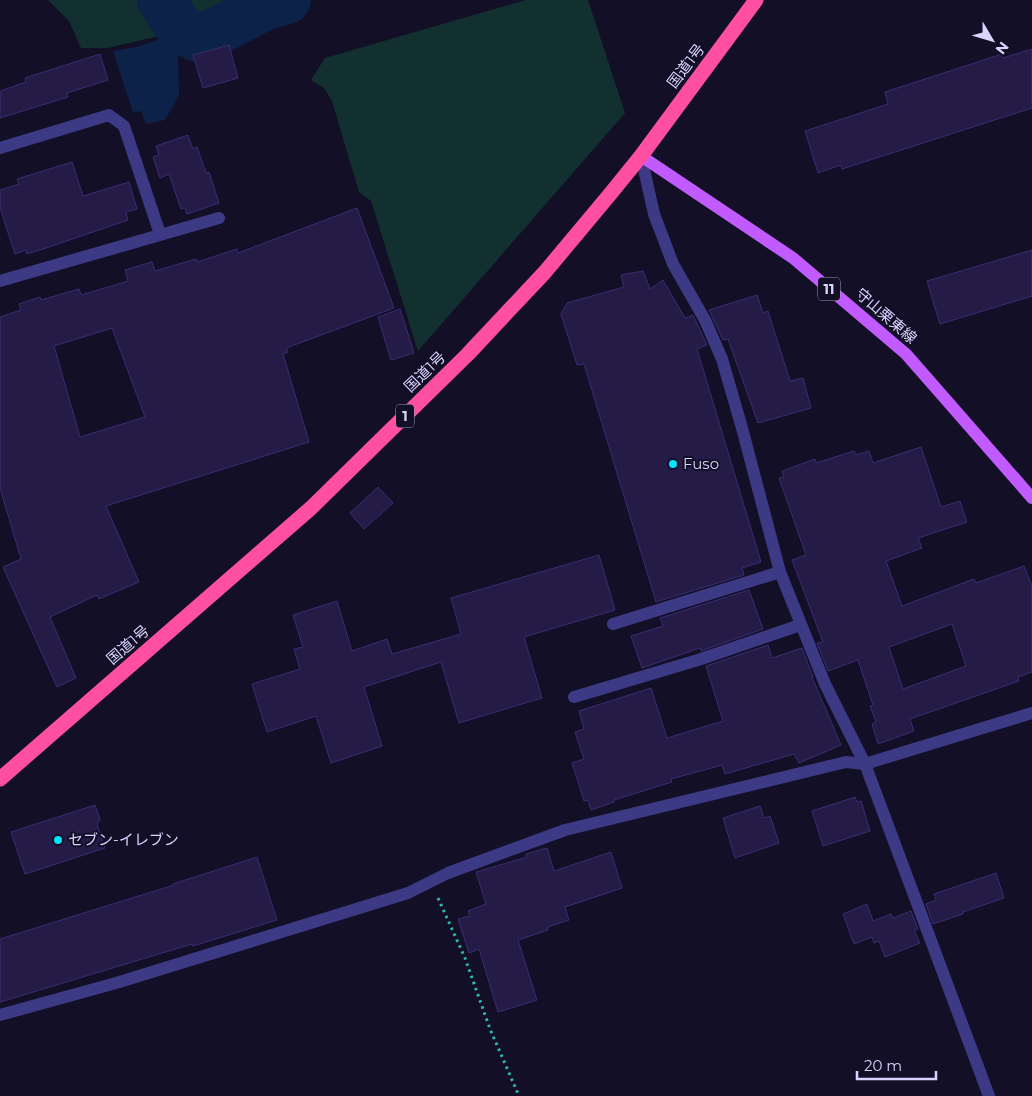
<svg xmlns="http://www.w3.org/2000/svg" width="1032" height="1096" viewBox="0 0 1032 1096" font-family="Montserrat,'Noto Sans JP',sans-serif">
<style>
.green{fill:#12302f}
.water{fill:#0c2248}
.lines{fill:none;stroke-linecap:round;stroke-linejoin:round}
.river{stroke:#0c2248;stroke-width:48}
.building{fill:#241b47;stroke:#3b2d73;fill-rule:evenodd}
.path{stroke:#2fb8b0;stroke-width:3;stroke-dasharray:2.5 4;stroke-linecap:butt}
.minor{stroke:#3d3a85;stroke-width:12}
.major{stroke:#c25bff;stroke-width:12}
.highway{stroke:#ff4fa3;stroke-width:15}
.poi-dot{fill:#00e5ff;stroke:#130f26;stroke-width:2}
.labels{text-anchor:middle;stroke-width:4;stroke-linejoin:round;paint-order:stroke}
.shield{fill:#130f26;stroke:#9e99be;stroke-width:1}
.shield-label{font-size:14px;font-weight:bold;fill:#d9d4ff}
.street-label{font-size:15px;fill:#d9d4ff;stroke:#130f26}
.poi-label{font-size:15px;fill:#d9d4ff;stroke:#130f26;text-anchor:start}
</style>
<rect width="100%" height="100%" fill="#130f26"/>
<path class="green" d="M48,0H147L167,31L163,35L108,48H81L69,21Z
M169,0H261C239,12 200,43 179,17C175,12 173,6 169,0Z
M526,0H588L625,113L418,351L371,201L359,192L332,101L324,88L311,80L325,58Z"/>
<path class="water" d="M163,38L178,47L179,95L165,120L146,124L141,111L133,113L113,51L137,47Z"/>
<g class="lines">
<path class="river" d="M161,0L180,29L198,38L226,27L263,7L287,0"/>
</g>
<path class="building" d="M229,45L238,78L203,88L193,55Z
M1032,49V108L842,169L841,165L818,173L805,131L888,104L885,92L1002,54L1003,58Z
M100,54L108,80L67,93L68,97L0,118V91L26,82L25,78Z
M188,135L193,149L197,147L206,173L209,172L219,203L187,214L185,208L181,209L169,174L160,178L153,157L159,155L156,146Z
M72,162L83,196L129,182L137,209L126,212L128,220L46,248L27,254L26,250L15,254L0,208V190L19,184L17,179Z
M357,208L394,308L286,348L288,352L283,354L309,442L106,506L139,582L99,599L97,595L50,617L76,678L57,687L3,567L21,559L0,488V317L21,310L19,304L40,297L41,300L79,289L81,295L128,281L125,270L152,262L155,271L196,259L197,262L237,249L238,253ZM112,328L145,417L80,437L54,346Z
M1032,250V296L940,324L927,281Z
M643,271L650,289L663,280L685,318L693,315L707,345L697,349L761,562L742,568L744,575L656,602L584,364L577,365L561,314L567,303L624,287L621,275Z
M757,295L763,313L768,311L790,381L803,378L811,408L758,423L728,339L723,340L709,310Z
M400,309L414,353L391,360L378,317Z
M921,447L941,507L960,501L967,522L918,538L922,548L886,561L902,606L974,579L976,583L1024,566L1032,586V672L1018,677L1019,681L910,719L914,731L878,744L872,724L876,722L870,706L873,705L858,660L828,671L817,643L823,642L792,560L806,555L779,478L784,477L782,471L815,459L816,463L854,451L856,455L869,451L873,463ZM952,624L966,666L903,689L889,647Z
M378,487L393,503L364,529L350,513Z
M599,555L615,610L524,637L542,698L459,723L441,662L364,687L382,746L331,763L316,716L267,732L252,684L300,669L294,649L303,647L293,615L337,601L352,651L387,639L392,654L461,634L451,598Z
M749,590L763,629L701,651L700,648L642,668L631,636L663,626L660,618Z
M768,645L772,658L802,648L813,677H812L841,745L799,763L794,754L725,774L722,765L671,779L672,782L614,800V802L591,810L588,800L584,801L572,763L584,759L575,732L584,729L579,711L651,688L667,738L723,721L706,666Z
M855,797L857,802L861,801L870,831L823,846L812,811Z
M95,805L100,819L97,824L105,848L25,874L11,832Z
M760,806L764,818L770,816L779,843L735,858L723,818Z
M547,848L554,871L611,852L622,888L565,907L569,920L548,927V930L518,940L537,1000L498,1012L479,949L469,953L458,919L470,916L468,911L486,904L476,872L527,857L526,854Z
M257,857L277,920L193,946L192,944L0,1002V939L174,885L173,884Z
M996,873L1004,898L963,912V914L933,924L926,904L936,900L934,894Z
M867,904L873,921L891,914L893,918L911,911L918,929L914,930L920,943L885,957L879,941L874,943L872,937L854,944L843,914Z"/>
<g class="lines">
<path class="path" d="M438,898L465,958L490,1029L519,1096"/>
<path class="minor" d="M0,148L109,115L124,126L160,234
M641,156L654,214L673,264L705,320L722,359L742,428L780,572L825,684L865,764L989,1096
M0,281L219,218
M613,624L780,572
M574,697L698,660L800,625
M0,1015L116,983L408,893L448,873L565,830L846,762L865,764L1032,713"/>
<path class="major" d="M641,156L793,258L906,354L1032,498"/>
<path class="highway" d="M0,779L311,508L468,354L545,272L611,193L641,156L756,0"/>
</g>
<g class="poi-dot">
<circle cx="673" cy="464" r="5"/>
<circle cx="58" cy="840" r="5"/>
</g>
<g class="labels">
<g class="shield">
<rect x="818" y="277.5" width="22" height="23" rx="4"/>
<rect x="396" y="404.5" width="18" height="23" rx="4"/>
</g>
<g class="shield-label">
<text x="829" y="294">11</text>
<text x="405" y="421">1</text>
</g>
<g class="street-label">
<text transform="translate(686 66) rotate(-53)" y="5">国道1号</text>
<text transform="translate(886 316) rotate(41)" y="5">守山栗東線</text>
<text transform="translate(425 372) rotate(-44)" y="5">国道1号</text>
<text transform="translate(128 645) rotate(-41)" y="5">国道1号</text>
</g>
<g class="poi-label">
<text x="683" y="469">Fuso</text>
<text x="68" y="845">セブン-イレブン</text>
</g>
</g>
<g transform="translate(992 40) rotate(128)" stroke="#130f26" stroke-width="4" paint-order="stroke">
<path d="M0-4L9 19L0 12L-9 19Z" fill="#d9d4ff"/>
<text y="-8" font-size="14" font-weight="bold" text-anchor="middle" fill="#d9d4ff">N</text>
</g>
<path d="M857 1071v8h79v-8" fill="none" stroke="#d9d4ff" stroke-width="2.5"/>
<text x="864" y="1071" font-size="15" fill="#d9d4ff" stroke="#130f26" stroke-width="4" paint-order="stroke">20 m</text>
</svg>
